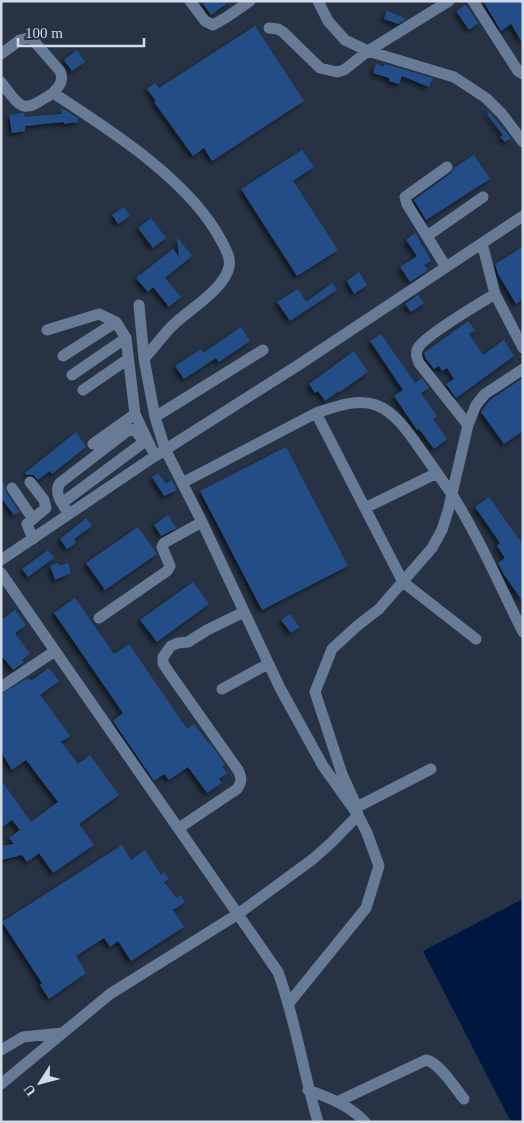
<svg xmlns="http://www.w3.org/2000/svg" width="524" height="1123" viewBox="0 0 524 1123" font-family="Georgia,serif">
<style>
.water{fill:#00173f}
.building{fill:#234e87;filter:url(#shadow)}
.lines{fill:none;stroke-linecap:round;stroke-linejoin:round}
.minor{stroke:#687b96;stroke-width:11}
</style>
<defs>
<filter id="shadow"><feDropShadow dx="-3" dy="3" stdDeviation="2.5" flood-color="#0009"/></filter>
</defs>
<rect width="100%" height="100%" fill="#273344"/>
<path class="water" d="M523,899V1122H511L423,951Z"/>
<path class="building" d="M201,1H230L211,15Z
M483,1H523V44L511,24L501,31Z
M466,5L478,23L469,30L456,11Z
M387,11L405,18V20L398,24L384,19Z
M255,26L304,101L212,161L204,148L193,156L154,102L156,101L147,89L155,83L159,88Z
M77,50L85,62L72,71L64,60Z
M376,64L384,67L385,64L433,78L429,87L402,76L399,84L389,81V78L373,73Z
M61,108L78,118V122L64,124V122L25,126V131L12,133L9,115L22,113H24L25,117L62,114Z
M489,112L511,138L505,142L500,137L503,135L487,114Z
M302,150L314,167L293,181L338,250L297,276L241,189Z
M474,155L490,179L426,220L414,200L451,173L454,168Z
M124,207L130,216L118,224L112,215Z
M151,218L166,238L153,248L138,228Z
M415,233L431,261L424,265L428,270L410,282L400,267L417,256L406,240Z
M177,237L192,256L165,278L181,297L169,307L153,287L148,292L136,278L173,249L179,257Z
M523,247V299L516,304L498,274L495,264Z
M359,272L367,285L354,294L347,281Z
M332,283L337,290L290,321L277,302L298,289L306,302Z
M418,295L424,303L411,312L405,304Z
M468,321L475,330L469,334L483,355L504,340L514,356L456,398L446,384L454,379L447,368L442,371L439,366L434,369L426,359L424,353Z
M241,327L250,341L219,362L216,358L184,379L175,366L201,349L203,353Z
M381,334L415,383L422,378L429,388L421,393L437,416L433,419L447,439L434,449L419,429L417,430L394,396L403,390L370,341Z
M354,351L368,372L340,392L339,391L325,401L318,391L315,393L309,384Z
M523,378V431L504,444L481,412L490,400Z
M76,432L86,447L52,474L50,471L38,480L33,475H27L25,473Z
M286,447L348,566L262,610L200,491Z
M158,473L166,484L172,480L177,490L164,496L152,477Z
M1,481L5,486L6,492L19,512L14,515L1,498Z
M489,497L523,545V602L503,573L498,563L505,558L497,546L500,543L475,507Z
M168,515L176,528L161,536L154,525Z
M86,518L92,526L74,539L76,543L67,549L60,539Z
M138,527L157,554L105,590L86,563Z
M48,550L54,558L28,577L22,569Z
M58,563L60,566L68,563L71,573L55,580L50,566Z
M193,582L209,604L157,642L140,620Z
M75,598L114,654L129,644L187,729L194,724L209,744L210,743L225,764L222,766L227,773L219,779L222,783L207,793L188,767L169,780L164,774L154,781L113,721L123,713L54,613Z
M15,610L26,625L15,633L30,654L22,660L24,662L13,670L1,655V620Z
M290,614L299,627L291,633L281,620Z
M49,668L59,681L40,695L70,736L61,742L78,764L90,755L119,795L79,824L94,845L53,873L39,853L27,862L22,855L1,860V846L14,844L9,838L20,830L12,820L1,828V780L31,822L58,802L26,760L12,770L1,752V694L28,678L31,681Z
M122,845L131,860L145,850L161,875L164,872L169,879L164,882L176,898L181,895L185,902L173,910L184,927L131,961L118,941L110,947L104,938L76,956L86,973L49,999L40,985L42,983L2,922Z"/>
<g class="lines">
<path class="minor" d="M190,1L205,21L213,25L227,17L250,1
M318,1L328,21L345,40L368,51L454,77L486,98L502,114L523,142
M473,1L518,71L523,74
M269,28L278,29L283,32L320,68L337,72L344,70L368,51L449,1
M1,54L20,40L28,38L33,40L60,71C64,81 60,85 53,93C110,130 191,181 222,242C226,250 231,258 229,267C224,290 188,310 171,327C162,337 153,348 144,359
M1,82C23,111 22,113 53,93
M427,236L483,197
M482,243L495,294L523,348
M446,267L407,204L405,197L447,167
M139,305L144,359L155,417L165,449L202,522L280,688L323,766L358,815L367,833L379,866L366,908L289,1003
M47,330L99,314L116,322L126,338L135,414L155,456
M63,356L116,322
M72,375L126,338
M83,390L128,359
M316,413C335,407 357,398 376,405C397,413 410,435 423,453C432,466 442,480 451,493C479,537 500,586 523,632
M155,417L263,350
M468,425L419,363C417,358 415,354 418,348C424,336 480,303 495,294
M93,444L135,414
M30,482L44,500L46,508L27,524L33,539
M182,483L316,413L403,582L476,639
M12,488L33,519
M62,503L144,442
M365,508L437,473
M69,514C63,505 53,493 60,483L130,429L136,431L143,441
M1,560L152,458L300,364L523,216
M1,573L278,972C296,1021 303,1072 318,1122
M99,618L167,571L170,566L162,547L164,543L202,522
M1,687L55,651
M222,689L268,664
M357,807L431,769
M179,828L237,789C242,782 242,778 238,770L168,671L163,663V657L171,646L178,643L188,642L207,630L244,612
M1,1050L23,1037L62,1033
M1,1084L110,994L238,914L313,859L332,842L358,815L357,807L342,774L315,692L332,649L357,626L379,609L432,548L442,530L448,511L468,425L476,405L485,394L523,369
M308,1090C329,1098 349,1105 365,1122
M339,1101L426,1060C439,1062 455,1088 464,1099"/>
</g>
<rect width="524" height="1123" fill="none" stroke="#d2dae5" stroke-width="5"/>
<g transform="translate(40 1083) rotate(234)" stroke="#273344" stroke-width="4" paint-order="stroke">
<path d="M0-4L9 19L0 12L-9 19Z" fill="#d2dae5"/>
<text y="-8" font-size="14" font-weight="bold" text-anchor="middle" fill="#d2dae5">U</text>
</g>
<path d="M18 38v8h126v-8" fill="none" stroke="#d2dae5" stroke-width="2.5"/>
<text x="25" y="38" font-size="15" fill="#d2dae5" stroke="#273344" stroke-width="4" paint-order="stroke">100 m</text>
</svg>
